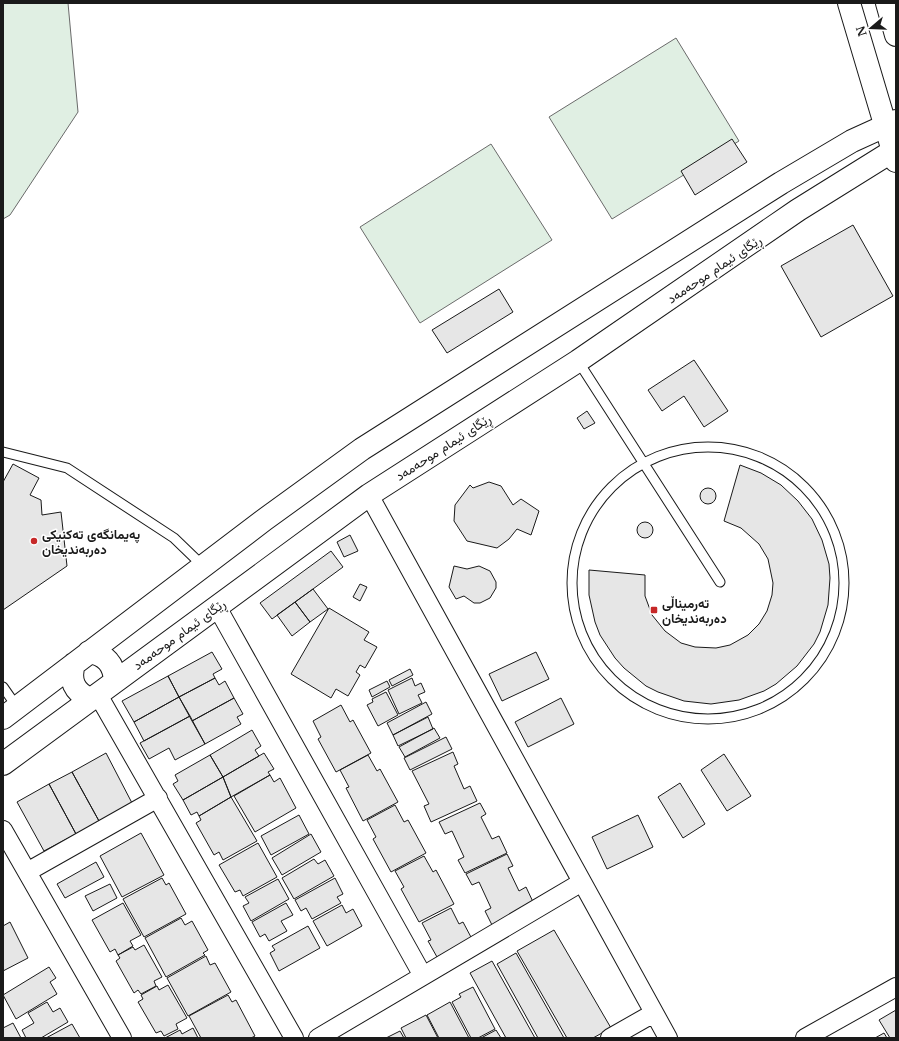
<svg xmlns="http://www.w3.org/2000/svg" width="899" height="1041" viewBox="0 0 899 1041" font-family="'Libre Baskerville',Vazirmatn,serif">
<style>
.green{fill:#e0efe3;stroke:#6a6a6a}
.building{fill:#e6e6e6;stroke:#1a1a1a}
.lines{fill:none;stroke-linecap:round;stroke-linejoin:round}
.lane-casing{stroke:#1a1a1a;stroke-width:11}
.street-casing{stroke:#1a1a1a;stroke-width:20}
.secondary-casing{stroke:#1a1a1a;stroke-width:24}
.primary-casing{stroke:#1a1a1a;stroke-width:24}
.lane{stroke:#fff;stroke-width:9}
.street{stroke:#fff;stroke-width:18}
.secondary{stroke:#fff;stroke-width:22}
.primary{stroke:#fff;stroke-width:22}
.poi-dot{fill:#c62828;stroke:#fff;stroke-width:1.5}
.labels{text-anchor:middle;stroke-width:3;stroke-linejoin:round;paint-order:stroke}
.street-label{font-size:13px;fill:#1a1a1a;stroke:#fff}
.poi-label{font-size:13px;font-weight:bold;fill:#1a1a1a;stroke:#fff;text-anchor:start}
</style>
<rect width="100%" height="100%" fill="#fff"/>
<path class="green" d="M3,3H68L78,112L10,215L3,219Z
M676,38L739,141L612,219L549,117Z
M491,144L552,240L420,323L360,227Z"/>
<path class="building" d="M732,139L747,162L695,195L681,171Z
M853,225L893,296L821,337L781,266Z
M499,289L513,312L447,353L432,330Z
M694,360L728,411L704,427L684,396L662,411L648,390Z
M587,411L595,423L584,429L577,418Z
M13,464L39,478L30,495L41,500L42,515L61,512L67,566L3,610V482Z
M740,465L761,473L781,485L798,501L812,519L822,540L829,564L830,578L828,605L820,632L814,644L797,666L776,684L764,691L739,700L711,704L684,701L658,692L646,686L624,668L615,658L600,635L595,622L589,595V570L645,575V596L652,615L665,631L681,643L695,647L716,648L730,645L748,635L759,624L767,611L772,595L773,583L768,559L759,544L741,528L724,521Z
M489,482L501,486L513,505L521,499L539,511L531,535L517,529L509,539L497,548L467,541L454,521L455,505L470,485L473,488Z
M700 496a8 8 0 1 1 16 0a8 8 0 1 1-16 0Z
M637 530a8 8 0 1 1 16 0a8 8 0 1 1-16 0Z
M350,535L358,551L344,557L337,542Z
M331,551L343,567L272,619L260,603Z
M454,566L467,569L479,566L490,571L496,582V588L490,598L480,603H474L464,596L456,599L449,587Z
M360,584L367,587L360,601L353,597Z
M313,589L328,609L310,622L295,602Z
M295,602L310,622L292,636L277,615Z
M329,608L369,632L364,640L377,647L365,668L360,665L356,672L360,675L348,696L336,689L331,698L291,674Z
M212,652L222,669L213,674L215,678L179,697L168,676Z
M536,652L549,679L502,701L489,674Z
M410,669L413,675L392,686L389,680Z
M168,676L179,697L134,722L122,701Z
M215,678L219,685L225,681L234,698L192,721L179,697Z
M412,678L415,686L421,683L425,692L418,695L422,703L399,714L388,690Z
M387,681L390,687L372,697L369,690Z
M386,692L398,715L378,726L367,705L373,702L372,699Z
M179,697L190,716L144,741L134,722Z
M234,698L243,714L237,717L241,724L205,744L192,721Z
M561,698L574,724L528,747L515,722Z
M426,702L432,714L393,735L387,723Z
M341,705L350,722L353,720L371,753L336,772L318,739L321,737L313,721Z
M190,716L205,744L175,760L169,748L149,759L140,743Z
M428,717L433,729L398,746L393,735Z
M434,728L440,738L405,757L399,747Z
M252,730L261,746L255,750L259,756L223,777L210,755Z
M446,737L452,749L410,770L404,758Z
M453,752L458,764L454,766L464,789L470,786L477,801L431,822L424,806L429,804L412,771Z
M106,753L132,803L99,821L72,772Z
M264,753L274,769L268,772L270,775L231,797L223,777Z
M724,754L751,796L727,811L701,770Z
M210,755L223,777L183,800L173,784L178,781L175,775Z
M368,755L377,771L380,769L398,802L363,821L346,788L349,787L340,770Z
M72,772L99,821L76,834L49,784Z
M270,775L274,782L280,778L296,808L255,832L234,796Z
M223,777L231,797L199,816L197,812L191,815L183,800Z
M680,783L705,824L683,838L658,797Z
M49,784L76,834L44,851L17,802Z
M231,797L257,841L223,860L219,852L214,855L196,823L201,820L199,816Z
M480,803L486,814L481,817L492,839L499,836L507,853L465,873L458,860L464,857L452,831L445,834L439,822Z
M395,805L404,822L408,820L426,853L391,872L373,839L376,837L367,820Z
M299,815L309,834L271,855L261,836Z
M638,815L653,847L607,869L592,837Z
M141,833L164,875L122,897L100,856Z
M311,834L321,852L282,875L272,858Z
M258,843L277,877L243,896L240,890L235,892L219,865Z
M507,854L513,866L508,868L519,891L526,887L534,904L492,925L485,911L491,908L479,882L472,885L466,874Z
M424,856L433,872L436,870L454,904L419,922L401,889L404,887L395,871Z
M314,859L318,864L325,860L334,876L294,899L282,878Z
M96,862L104,877L65,898L57,884Z
M162,878L166,885L169,883L186,914L144,937L123,899Z
M335,878L343,894L337,897L341,903L312,919L306,908L301,911L295,900Z
M278,879L289,899L251,921L243,906L249,903L245,897Z
M110,884L117,898L93,911L85,896Z
M123,903L141,935L130,941L133,946L118,955L115,949L110,952L92,920Z
M286,903L293,915L281,921L287,931L269,941L265,934L260,937L252,922Z
M342,905L346,913L353,909L362,926L327,946L313,921Z
M451,908L459,924L463,922L472,939L437,957L428,941L431,940L422,923Z
M181,918L185,925L192,921L208,950L203,953L205,955L166,977L145,938Z
M10,922L28,958L3,971V926Z
M308,926L320,948L279,971L270,953L275,950L272,946Z
M554,930L611,1028L593,1038H567L517,951Z
M144,945L162,977L154,981L156,986L141,994L138,990L134,993L116,961L120,958L118,955L133,947L135,950Z
M516,953L564,1038H538L497,964Z
M206,956L210,965L215,963L231,992L188,1016L167,978Z
M492,961L535,1038H506L470,973Z
M49,967L56,978L50,982L57,994L16,1019L3,995Z
M168,985L187,1018L176,1024L178,1029L164,1036L161,1031L156,1033L138,1002L143,999L141,995L157,986L159,990Z
M473,987L495,1029L478,1038H471L452,1002L461,997L459,994Z
M228,995L232,1002L236,1000L255,1036L251,1038H201L189,1016Z
M47,1002L53,1012L60,1008L68,1022L41,1038H26L22,1030L34,1023L28,1013Z
M450,1002L469,1038H439L427,1015Z
M896,1010V1038H890L879,1020Z
M426,1015L438,1038H406L401,1028Z
M13,1023L21,1038H3V1028Z
M72,1024L80,1038H46Z
M193,1028L198,1038H165L180,1030L182,1034Z
M496,1030L501,1038H481Z
M400,1031L404,1038H386Z
M884,1033L887,1038H875Z"/>
<g class="lines">
<defs>
<path id="lane" d="M578,361L720,582
M572 583a136 136 0 1 1 272 0a136 136 0 1 1-272 0Z
M3,452L67,468L174,538L203,566
M3,687L17,707"/>
<path id="street" d="M369,495L668,1038
M217,607L423,976
M97,693L294,1038
M3,830L122,1038
M27,872L158,798
M318,1038L582,882
M610,1038L654,1013
M805,1038L896,987"/>
<path id="secondary" d="M89,652C106,655 114,664 115,681
M74,664C69,680 74,692 90,699
M3,718L264,520L362,449L781,183L852,141L896,121
M3,764L369,495L578,361L798,210L896,149"/>
<path id="primary" d="M849,3L896,161
M887,3L896,35"/>
</defs>
<use href="#lane" class="lane-casing"/>
<use href="#street" class="street-casing"/>
<use href="#secondary" class="secondary-casing"/>
<use href="#primary" class="primary-casing"/>
<use href="#lane" class="lane"/>
<use href="#street" class="street"/>
<use href="#secondary" class="secondary"/>
<use href="#primary" class="primary"/>
</g>
<g class="poi-dot">
<circle cx="34" cy="541" r="4"/>
<rect x="650" y="606" width="8" height="8" rx="2"/>
</g>
<g class="labels">
<g class="street-label">
<text transform="translate(714 269) rotate(-34)" y="5">ڕێگای ئیمام موحەمەد</text>
<text transform="translate(443 447) rotate(-33)" y="5">ڕێگای ئیمام موحەمەد</text>
<text transform="translate(179 634) rotate(-36)" y="5">ڕێگای ئیمام موحەمەد</text>
</g>
<g class="poi-label">
<text x="42" y="539">په‌یمانگه‌ى ته‌كنیكى<tspan x="42" dy="15">ده‌ربه‌ندیخان</tspan></text>
<text x="662" y="608">تەرمیناڵی<tspan x="662" dy="15">دەربەندیخان</tspan></text>
</g>
</g>
<rect width="899" height="1041" fill="none" stroke="#1a1a1a" stroke-width="8"/>
<g transform="translate(871 28) rotate(251)" stroke="#ffffff" stroke-width="3" paint-order="stroke">
<path d="M0-3L7 15L0 10L-7 15Z" fill="#1a1a1a"/>
<text y="-6" font-size="11" font-weight="bold" text-anchor="middle" fill="#1a1a1a">N</text>
</g>
</svg>
